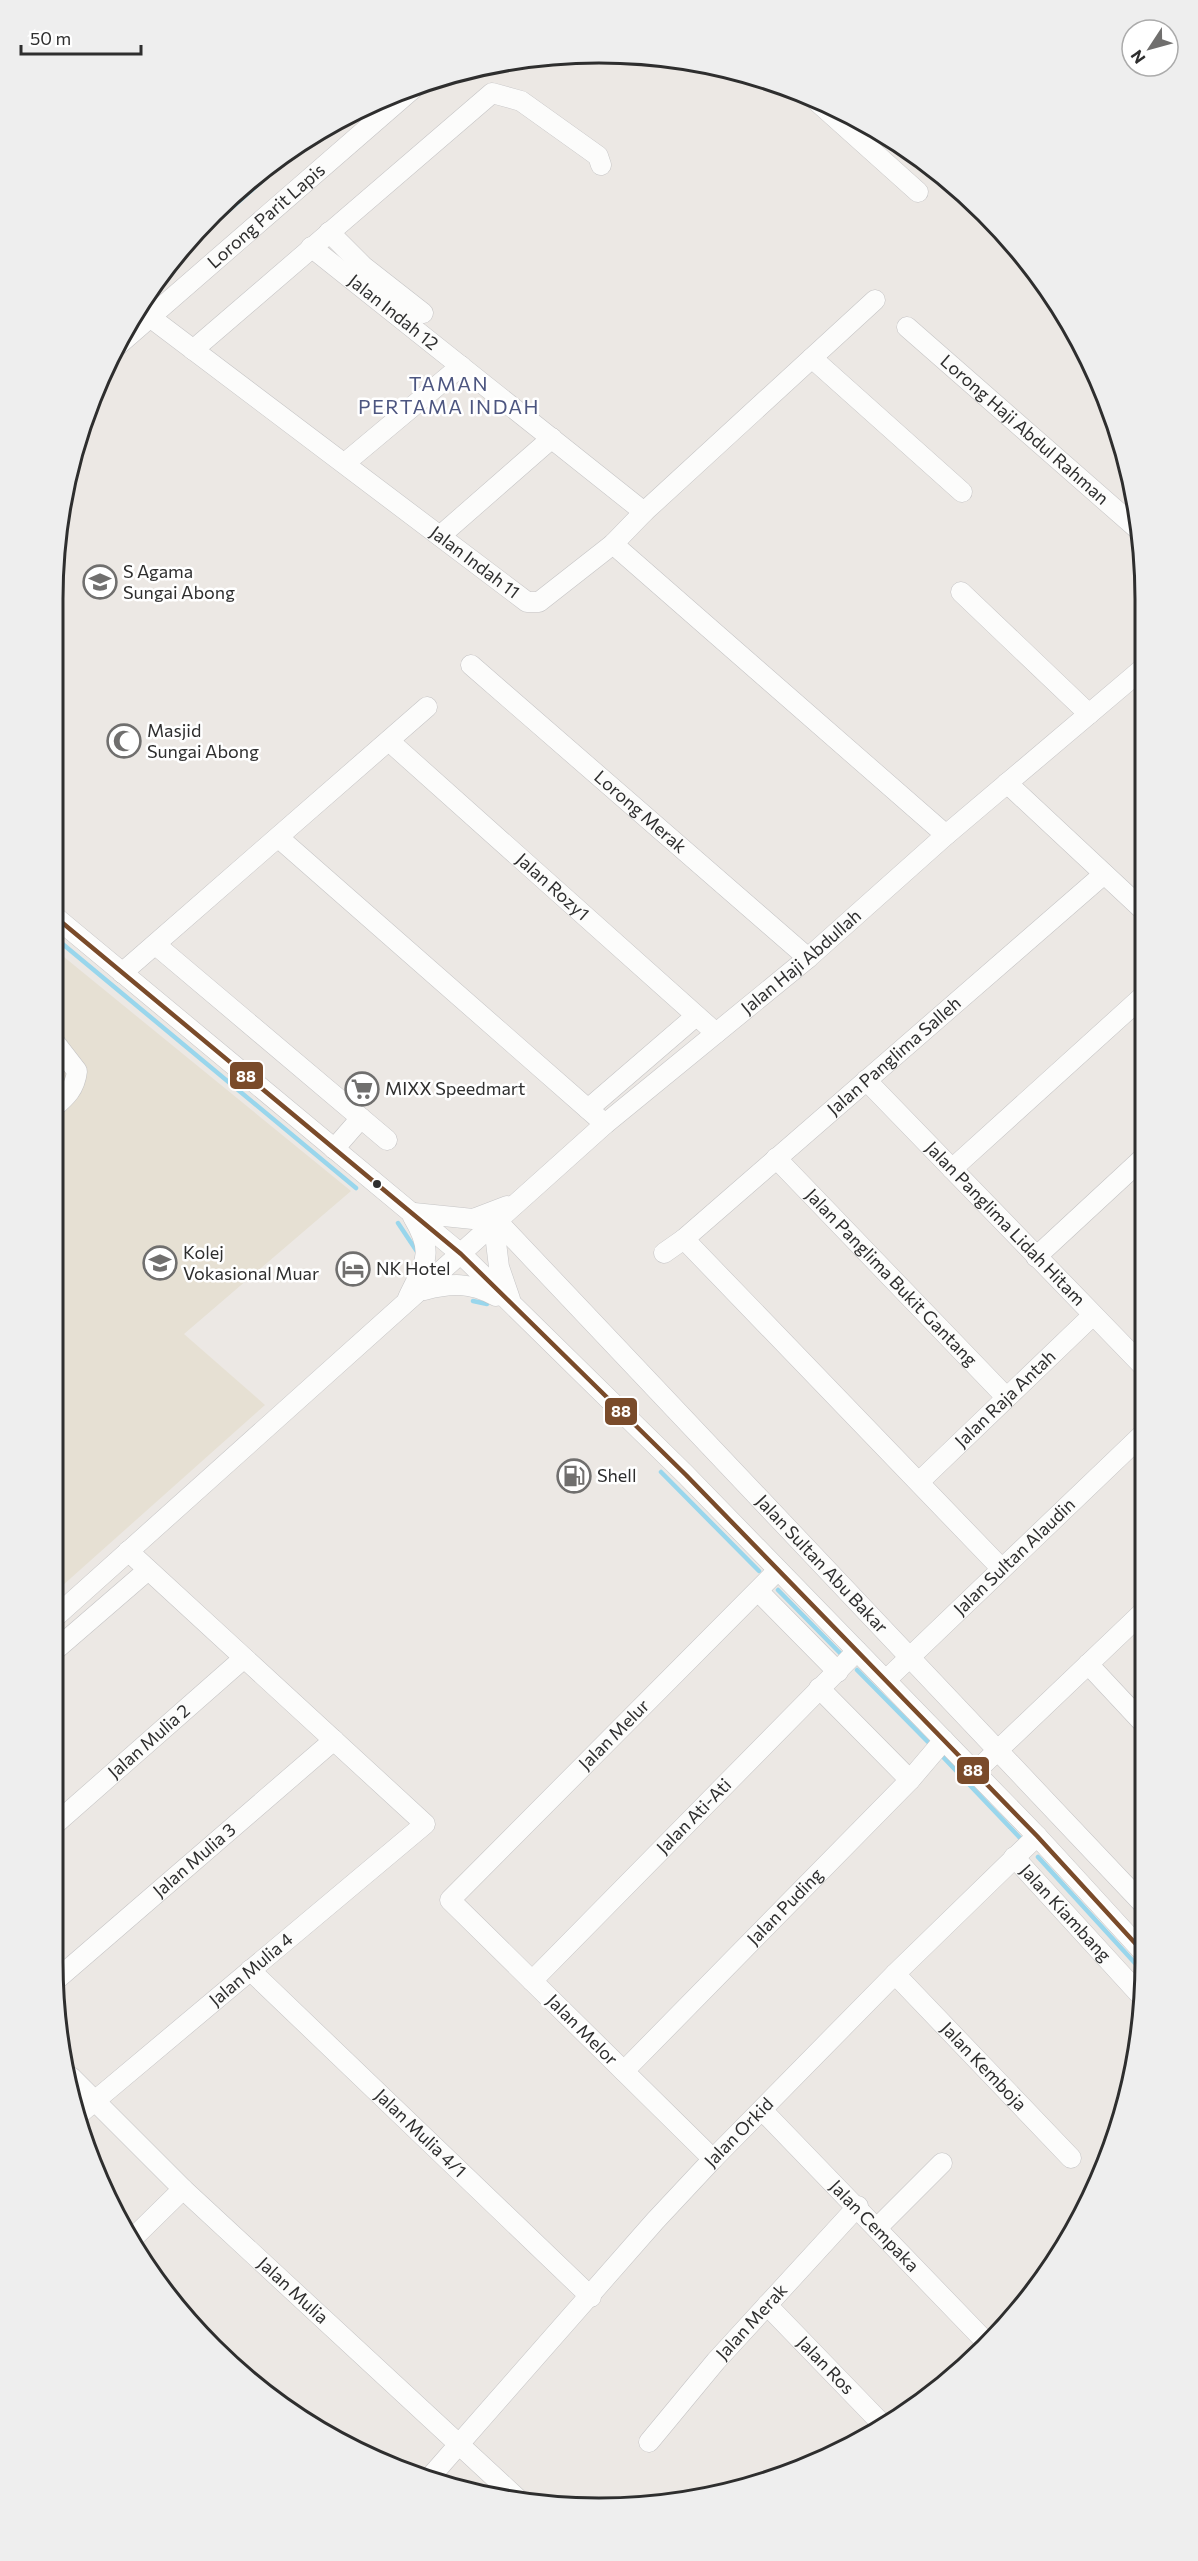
<svg xmlns="http://www.w3.org/2000/svg" width="1198" height="2561" viewBox="0 0 1198 2561" font-family="Commissioner,sans-serif">
<style>
.education{fill:#e6e0d3}
.lines{fill:none;stroke-linecap:round;stroke-linejoin:round}
.stream{stroke:#99d6ec;stroke-width:4.5}
.minor-casing{stroke:#c5c4c5;stroke-width:21}
.minor{stroke:#fcfcfb;stroke-width:20}
.bus-1-casing{stroke:#fff;stroke-width:9}
.bus-1{stroke:#7a4b2a;stroke-width:4.5}
.bus-dot{fill:#2e2e2e;stroke:#fff;stroke-width:2}
.labels{text-anchor:middle;stroke-width:5;stroke-linejoin:round;paint-order:stroke}
.street-label{font-size:18px;fill:#2e2e2e;stroke:#fff}
.poi-label{font-size:18px;fill:#2e2e2e;stroke:#fff;text-anchor:start}
.neighbourhood-label{font-size:20px;letter-spacing:1.5px;fill:#4d5680;stroke:#fff}
.rim{fill:none;stroke:#2e2e2e;stroke-width:3}
.line-badge{stroke:#fff;stroke-width:2}
.badge-label{font-size:16px;text-anchor:middle;font-weight:bold;fill:#fff}
</style>
<rect width="100%" height="100%" fill="#ece8e4"/>
<path class="education" d="M53,948L351,1191L184,1334L265,1405L53,1594Z"/>
<g class="lines">
<path class="stream" d="M175,258L316,133
M53,936L356,1188
M398,1223L418,1253
M473,1301L487,1304
M661,1472L759,1571
M778,1590L841,1654
M857,1670L928,1742
M944,1758L1022,1840
M1038,1857L1144,1973"/>
<defs>
<g id="minor">
<path d="M812,97L918,192"/>
<path d="M329,232L363,266L423,313"/>
<path id="s1" d="M311,247L644,512"/>
<path id="s2" d="M138,308L527,602H539L613,544L644,512L875,300"/>
<path id="s3" d="M907,327L1141,532"/>
<path id="s4" d="M117,346L416,86"/>
<path d="M193,350L492,93L521,101L598,156L601,165"/>
<path d="M812,358L962,492"/>
<path d="M345,463L461,366"/>
<path d="M440,536L552,438"/>
<path d="M613,544L946,835"/>
<path d="M961,592L1089,714"/>
<path id="s5" d="M471,665L808,958"/>
<path id="s6" d="M389,741L716,1033"/>
<path d="M1007,783L1142,909"/>
<path d="M279,838L605,1124"/>
<path d="M53,915L461,1254L686,1475L1037,1836L1145,1954"/>
<path d="M156,945L387,1140"/>
<path d="M122,973L427,707"/>
<path id="s7" d="M866,1080L1144,1367"/>
<path d="M53,1108C66,1097 75,1089 77,1071L53,1040"/>
<path d="M588,1109L696,1016"/>
<path d="M334,1149L361,1118"/>
<path id="s8" d="M776,1158L1006,1397"/>
<path d="M952,1169L1142,997"/>
<path d="M414,1213L473,1219L507,1206"/>
<path id="s9" d="M498,1222L1145,1906"/>
<path d="M494,1226L499,1267L510,1299"/>
<path d="M684,1239L1001,1568"/>
<path id="s10" d="M664,1253L684,1239L1104,874"/>
<path d="M1036,1257L1143,1158"/>
<path d="M424,1290C451,1283 470,1282 496,1296"/>
<path d="M408,1298C425,1262 435,1254 413,1217"/>
<path id="s11" d="M919,1482L1093,1315"/>
<path d="M758,1591L838,1672"/>
<path id="s12" d="M53,1619L605,1124L808,958L946,835L1141,670"/>
<path d="M53,1652L148,1570"/>
<path d="M1088,1664L1145,1725"/>
<path id="s13" d="M886,1680L1144,1433"/>
<path d="M819,1688L910,1780"/>
<path d="M975,1772L1144,1611"/>
<path id="s14" d="M53,1826L244,1658"/>
<path id="s15" d="M1014,1857L1142,1997"/>
<path id="s16" d="M250,1970L591,2297"/>
<path id="s17" d="M895,1974L1071,2158"/>
<path id="s18" d="M56,1980L334,1740"/>
<path id="s19" d="M532,1981L857,1651"/>
<path id="s20" d="M624,2071L910,1780L944,1740"/>
<path id="s21" d="M71,2077L183,2189L518,2499"/>
<path id="s22" d="M763,2111L986,2342"/>
<path id="s23" d="M78,2115L425,1824L128,1551"/>
<path id="s24" d="M713,2159L450,1900L778,1570"/>
<path d="M878,2227L942,2163"/>
<path d="M130,2241L183,2189"/>
<path id="s25" d="M767,2305L884,2426"/>
<path id="s26" d="M649,2442L716,2361L858,2206"/>
<path id="s27" d="M432,2475L655,2221L713,2159L895,1974L1037,1836"/>
</g>
</defs>
<use href="#minor" class="minor-casing"/>
<use href="#minor" class="minor"/>
<defs>
<path id="bus-1" d="M53,915L461,1254L686,1475L1037,1836L1145,1954"/>
</defs>
<use href="#bus-1" class="bus-1-casing"/>
<use href="#bus-1" class="bus-1"/>
</g>
<defs>
<symbol id="school-ring" viewBox="-11 -11 22 22"><circle r="9.5" fill="#fff" stroke="#706f6e" stroke-width="1.5"/><path d="M0-5L7-2L0 1L-7-2ZM-4 1L0 2.5L4 1V4Q0 6-4 4Z" fill="#706f6e"/></symbol>
<symbol id="mosque-ring" viewBox="-11 -11 22 22"><circle r="9.5" fill="#fff" stroke="#706f6e" stroke-width="1.5"/><path d="M3.5-4.9A6 6 0 1 0 3.5 4.9A5 5 0 1 1 3.5-4.9Z" fill="#706f6e"/></symbol>
<symbol id="supermarket-ring" viewBox="-11 -11 22 22"><circle r="9.5" fill="#fff" stroke="#706f6e" stroke-width="1.5"/><path d="M-6-5.5h2.5l.6 2H6L4.5 2H-2.5L-4.4-4H-6ZM-1.5 3.2a1.3 1.3 0 1 0 .1 0ZM3 3.2a1.3 1.3 0 1 0 .1 0Z" fill="#706f6e"/></symbol>
<symbol id="university-ring" viewBox="-11 -11 22 22"><circle r="9.5" fill="#fff" stroke="#706f6e" stroke-width="1.5"/><path d="M0-5L7-2L0 1L-7-2ZM-4 1L0 2.5L4 1V4Q0 6-4 4Z" fill="#706f6e"/></symbol>
<symbol id="hotel-ring" viewBox="-11 -11 22 22"><circle r="9.5" fill="#fff" stroke="#706f6e" stroke-width="1.5"/><path d="M-6-4.5h1.5V1H6V5H4.5V3h-9V5H-6ZM-4 0a1.8 1.8 0 1 1 3.6 0ZM.5 0V-2.5h3Q6-2.5 6 0Z" fill="#706f6e"/></symbol>
<symbol id="fuel-ring" viewBox="-11 -11 22 22"><circle r="9.5" fill="#fff" stroke="#706f6e" stroke-width="1.5"/><path d="M-5.5-6h7V0h2V4h1.3V-2.5L3-4.5l.8-.8L6-3V5H2.5V1h-1V6h-7ZM-4.2-4.7v3.2H.2V-4.7Z" fill="#706f6e"/></symbol>
</defs>
<g fill-rule="evenodd">
<use href="#school-ring" x="81" y="563" width="38" height="38"/>
<use href="#mosque-ring" x="105" y="722" width="38" height="38"/>
<use href="#supermarket-ring" x="343" y="1070" width="38" height="38"/>
<use href="#university-ring" x="141" y="1244" width="38" height="38"/>
<use href="#hotel-ring" x="334" y="1250" width="38" height="38"/>
<use href="#fuel-ring" x="555" y="1457" width="38" height="38"/>
</g>
<circle class="bus-dot" cx="377" cy="1184" r="5"/>
<g class="labels">
<g class="street-label">
<text dy="6" stroke="none"><textPath href="#s4" startOffset="198">Lorong Parit Lapis</textPath></text>
<text dy="6" stroke="none"><textPath href="#s1" startOffset="105">Jalan Indah 12</textPath></text>
<text dy="6" stroke="none"><textPath href="#s3" startOffset="156">Lorong Haji Abdul Rahman</textPath></text>
<text dy="6" stroke="none"><textPath href="#s2" startOffset="422">Jalan Indah 11</textPath></text>
<text dy="6" stroke="none"><textPath href="#s5" startOffset="224">Lorong Merak</textPath></text>
<text dy="6" stroke="none"><textPath href="#s6" startOffset="219">Jalan Rozy1</textPath></text>
<text dy="6" stroke="none"><textPath href="#s12" startOffset="996">Jalan Haji Abdullah</textPath></text>
<text dy="6" stroke="none"><textPath href="#s10" startOffset="303">Jalan Panglima Salleh</textPath></text>
<text dy="6" stroke="none"><textPath href="#s7" startOffset="200">Jalan Panglima Lidah Hitam</textPath></text>
<text dy="6" stroke="none"><textPath href="#s8" startOffset="166">Jalan Panglima Bukit Gantang</textPath></text>
<text dy="6" stroke="none"><textPath href="#s11" startOffset="120">Jalan Raja Antah</textPath></text>
<text dy="6" stroke="none"><textPath href="#s13" startOffset="178">Jalan Sultan Alaudin</textPath></text>
<text dy="6" stroke="none"><textPath href="#s9" startOffset="471">Jalan Sultan Abu Bakar</textPath></text>
<text dy="6" stroke="none"><textPath href="#s24" startOffset="602">Jalan Melur</textPath></text>
<text dy="6" stroke="none"><textPath href="#s14" startOffset="128">Jalan Mulia 2</textPath></text>
<text dy="6" stroke="none"><textPath href="#s19" startOffset="231">Jalan Ati-Ati</textPath></text>
<text dy="6" stroke="none"><textPath href="#s18" startOffset="183">Jalan Mulia 3</textPath></text>
<text dy="6" stroke="none"><textPath href="#s20" startOffset="230">Jalan Puding</textPath></text>
<text dy="6" stroke="none"><textPath href="#s15" startOffset="76">Jalan Kiambang</textPath></text>
<text dy="6" stroke="none"><textPath href="#s23" startOffset="226">Jalan Mulia 4</textPath></text>
<text transform="translate(582 2030) rotate(45)" y="6">Jalan Melor</text>
<text dy="6" stroke="none"><textPath href="#s17" startOffset="128">Jalan Kemboja</textPath></text>
<text dy="6" stroke="none"><textPath href="#s16" startOffset="236">Jalan Mulia 4/1</textPath></text>
<text dy="6" stroke="none"><textPath href="#s27" startOffset="460">Jalan Orkid</textPath></text>
<text dy="6" stroke="none"><textPath href="#s22" startOffset="160">Jalan Cempaka</textPath></text>
<text dy="6" stroke="none"><textPath href="#s21" startOffset="308">Jalan Mulia</textPath></text>
<text dy="6" stroke="none"><textPath href="#s26" startOffset="158">Jalan Merak</textPath></text>
<text dy="6" stroke="none"><textPath href="#s25" startOffset="84">Jalan Ros</textPath></text>
</g>
<g class="poi-label">
<text x="123" y="578">S Agama<tspan x="123" dy="21">Sungai Abong</tspan></text>
<text x="147" y="737">Masjid<tspan x="147" dy="21">Sungai Abong</tspan></text>
<text x="385" y="1095">MIXX Speedmart</text>
<text x="183" y="1259">Kolej<tspan x="183" dy="21">Vokasional Muar</tspan></text>
<text x="376" y="1275">NK Hotel</text>
<text x="597" y="1482">Shell</text>
</g>
<g class="neighbourhood-label">
<text x="449" y="391">TAMAN<tspan x="449" dy="23">PERTAMA INDAH</tspan></text>
</g>
</g>
<path d="M0 0H1198V2561H0ZM599 63H599A536 536 0 0 1 1135 599V1962A536 536 0 0 1 599 2498H599A536 536 0 0 1 63 1962V599A536 536 0 0 1 599 63Z" fill="#eee" fill-rule="evenodd"/>
<path class="rim" d="M599 63H599A536 536 0 0 1 1135 599V1962A536 536 0 0 1 599 2498H599A536 536 0 0 1 63 1962V599A536 536 0 0 1 599 63Z"/>
<g class="line-badge">
<rect x="229" y="1061" width="35" height="29" rx="6" fill="#7a4b2a"/>
<rect x="604" y="1397" width="34" height="29" rx="6" fill="#7a4b2a"/>
<rect x="956" y="1756" width="34" height="29" rx="6" fill="#7a4b2a"/>
</g>
<g class="badge-label">
<text x="246" y="1082">88</text>
<text x="621" y="1417">88</text>
<text x="973" y="1776">88</text>
</g>
<g transform="translate(1150 48) rotate(234)"><circle r="28" fill="#ffffff" stroke="#ababab" stroke-width="1.5"/>
<path d="M0-4.5L10 22L0 15L-10 22Z" fill="#706f6e"/>
<text y="-9" font-size="16" font-weight="bold" text-anchor="middle" fill="#2e2e2e">N</text>
</g>
<path d="M21 45v9h120v-9" fill="none" stroke="#2e2e2e" stroke-width="3"/>
<text x="30" y="45" font-size="18" fill="#2e2e2e" stroke="#ffffff" stroke-width="4.5" paint-order="stroke">50 m</text>
</svg>
